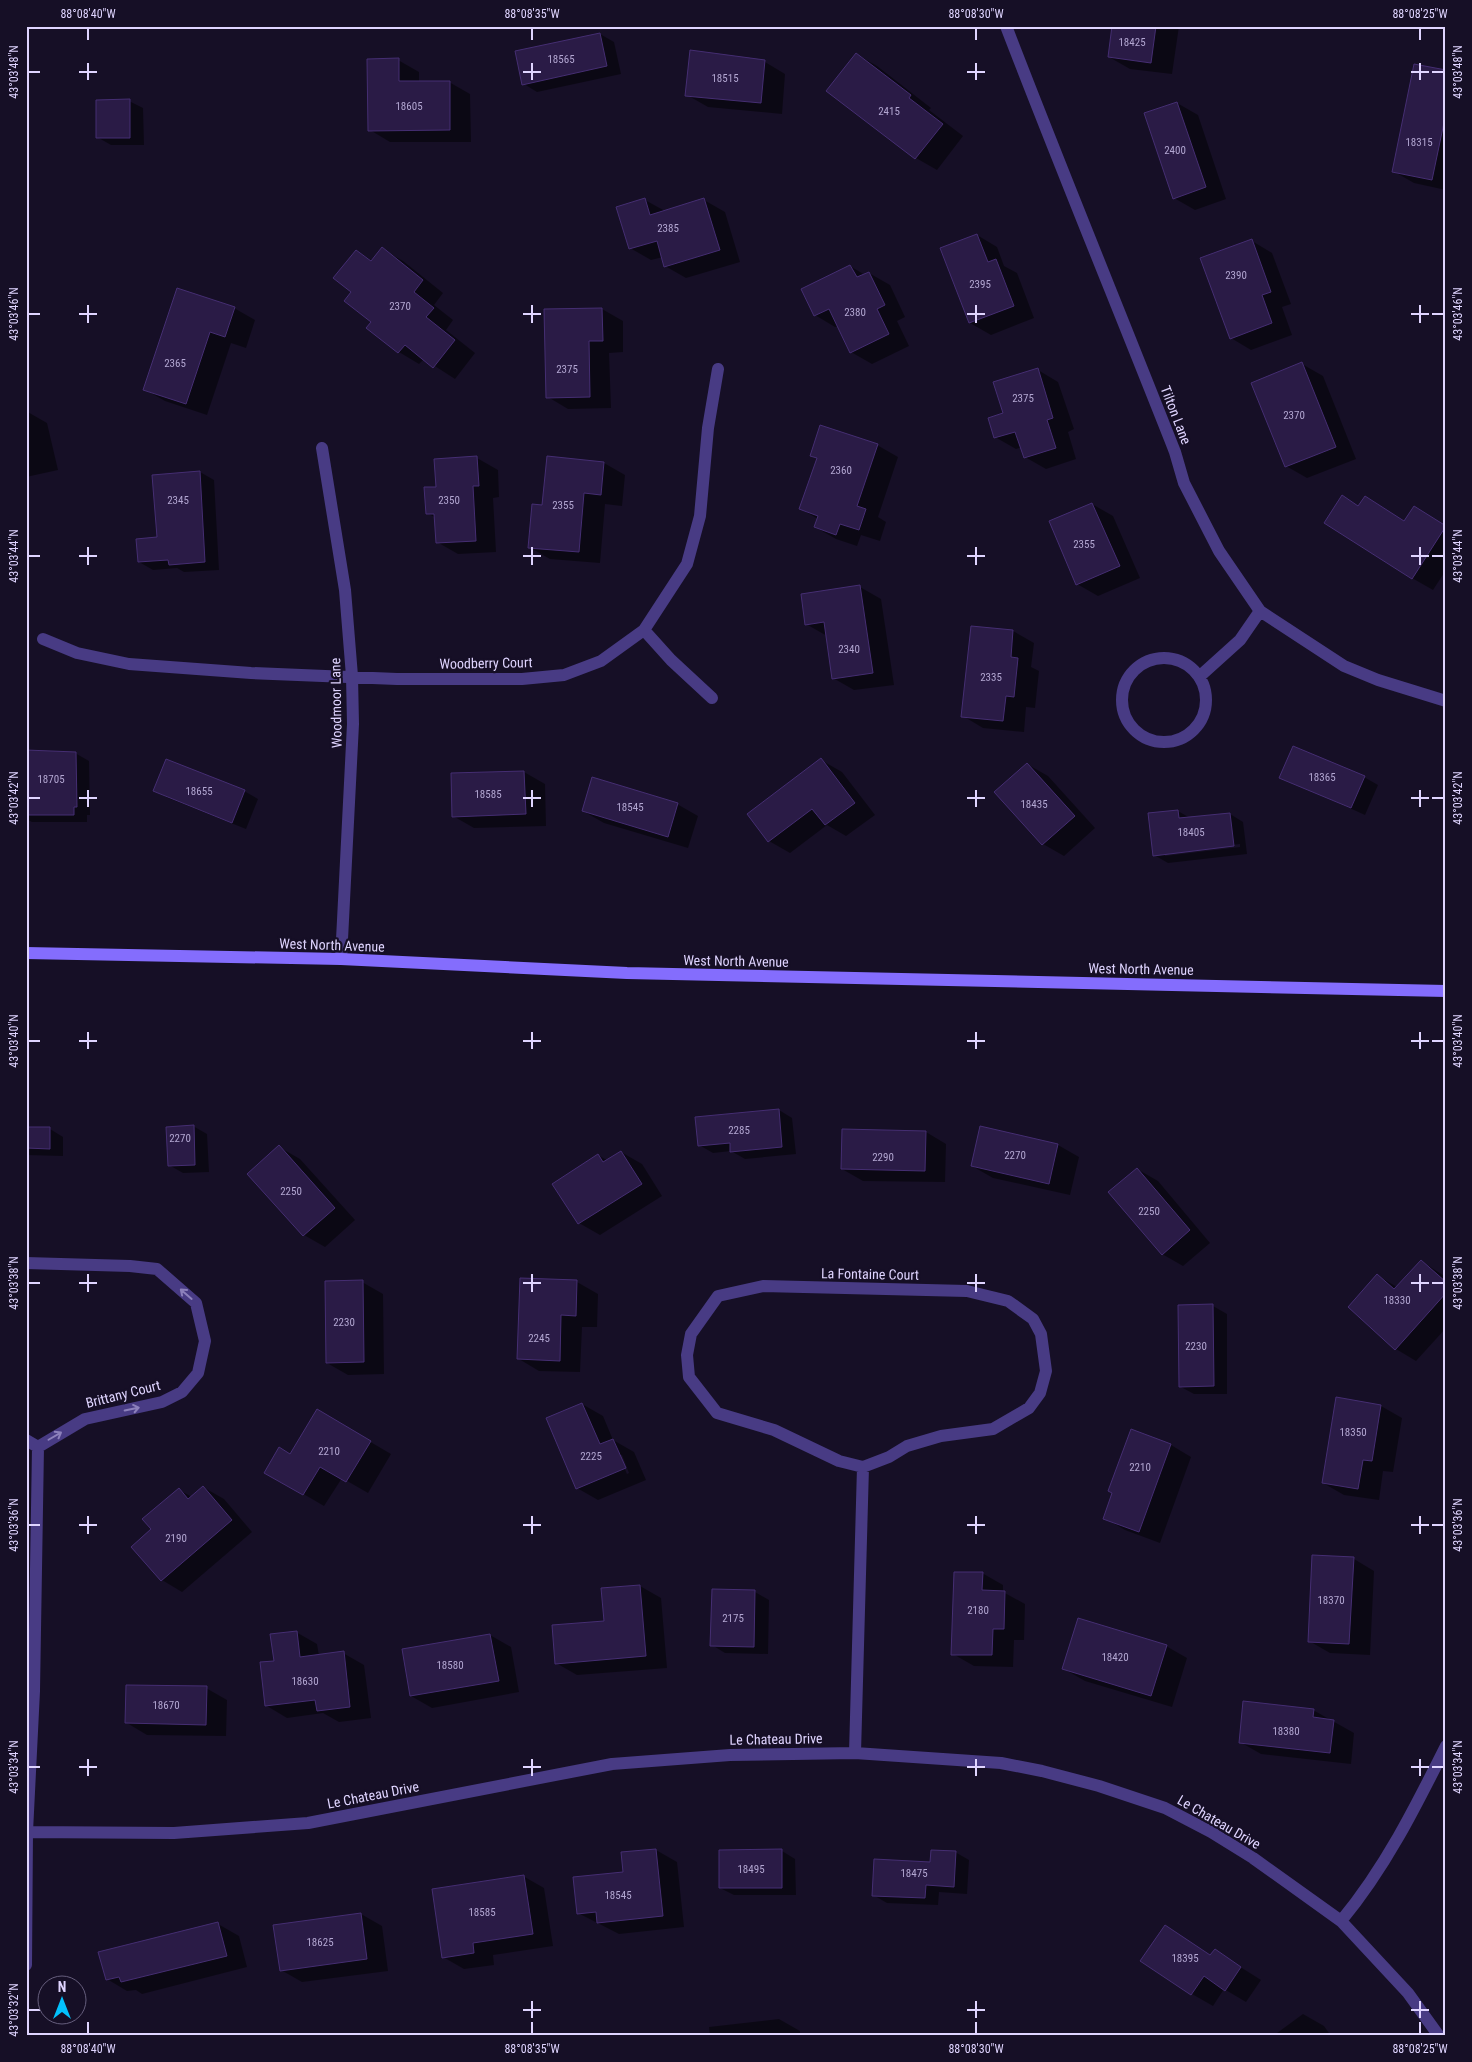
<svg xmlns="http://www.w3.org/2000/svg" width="1472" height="2062" viewBox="0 0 1472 2062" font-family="'Roboto Condensed',sans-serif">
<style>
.shadow{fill:#0007;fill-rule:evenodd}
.building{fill:#2a1b46;stroke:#452e72}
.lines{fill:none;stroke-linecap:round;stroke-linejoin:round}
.street{stroke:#483b84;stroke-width:12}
.secondary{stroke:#846dfd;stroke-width:12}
.oneway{stroke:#8c80bb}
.ticks{fill:none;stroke:#dfd4ff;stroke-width:2}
.labels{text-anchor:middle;stroke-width:4.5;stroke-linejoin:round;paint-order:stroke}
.number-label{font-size:11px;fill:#b2a6d1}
.street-label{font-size:14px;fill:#dfd4ff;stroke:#160f26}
.neatline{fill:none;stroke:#dfd4ff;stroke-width:2}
.ticks-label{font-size:12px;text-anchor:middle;fill:#dfd4ff}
</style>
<rect width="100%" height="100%" fill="#160f26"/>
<path class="shadow" d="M1113,26H1179L1172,74L1130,69L1109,57Z
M600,34L614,42L621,74L537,92L524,84Z
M856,54L877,66L931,108L929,110L963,136L937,170L916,158L828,90Z
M398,60L419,72V82H449L470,94L471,142H390L370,130Z
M765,62L785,74L782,114L708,107L687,95Z
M1446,71V190L1414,183L1393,171Z
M129,101L143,108L144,145H111L97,137Z
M1177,103L1198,115L1226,199L1195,210L1174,198Z
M645,200L665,211L704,200L725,212L740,262L686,278L665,266L663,257L651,260L630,248Z
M977,235L997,247L1004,266L1017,273L1034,318L991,335L970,323Z
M1252,241L1272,253L1291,304L1282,307L1292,335L1251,350L1231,338Z
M382,249L403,261L443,293L434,305L453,320L446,330L475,353L455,379L424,359L419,364L399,352L368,328L372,322L353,292L356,251L373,261Z
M850,266L865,275L869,273L890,285L905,317L897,321L909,346L872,364L851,352L839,326L835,327L815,315Z
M234,308L255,320L246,348L231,343L207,415L165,401L144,389Z
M602,309L623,321V352L609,353L611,408L568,409L548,397Z
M1302,364L1323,376L1356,459L1307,478L1286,466Z
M1038,370L1058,382L1074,429L1068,432L1076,459L1046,469L1025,457L1022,447L1016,449L995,437L1005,414Z
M26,411L47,423L58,470L26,477Z
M877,445L898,457L878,517L886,522L880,541L861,535L857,546L836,539L815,527L818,519L801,509L818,459L811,455Z
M477,458L498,470L499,497L493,498L496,552L458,554L437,542L436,518L427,513L437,488Z
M604,463L625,475L622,506L605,504L600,563L550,559L529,547L543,507Z
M200,472L214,480L219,570L184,572L177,568L153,570L139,562L158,539L154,476Z
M1342,497L1359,507L1405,522L1446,526V570L1433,590L1412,578Z
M1092,504L1113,516L1140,578L1098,596L1077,584Z
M860,587L881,599L894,685L854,690L833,678L827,636L806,624Z
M1013,631L1034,643L1031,667L1039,671L1035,708L1026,707L1024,732L983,728L963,716Z
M26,751L75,753L89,761L90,815H87V822H32L26,819Z
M821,760L842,772L875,815L846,836L827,825L790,853L769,841L749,814Z
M1027,764L1048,776L1095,828L1064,856L1043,844Z
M524,772L545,784L546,826L474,828L453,816Z
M1281,777H1364L1378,785L1365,815Z
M154,790L244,791L258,799L246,829L168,798Z
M677,804L698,816L688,848L604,823L583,811Z
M1178,811L1190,818L1230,814L1243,822L1247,854L1168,863L1154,855ZM1240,844V847L1165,856V853Z
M779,1110L792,1118L796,1154L745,1159L731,1151L713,1153L699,1145Z
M193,1126L207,1134L209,1172L183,1173L169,1165Z
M26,1128L50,1129L63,1137V1156L26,1155Z
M981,1128L1058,1145L1079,1157L1070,1195L993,1178L972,1166Z
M926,1132L946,1144L945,1182L863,1181L842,1169Z
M279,1147L300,1159L355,1220L325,1247L304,1235Z
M621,1152L642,1164L662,1196L600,1235L579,1223L598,1155L608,1161Z
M1137,1169L1158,1181L1210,1243L1183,1266L1162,1254Z
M1421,1261L1446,1277V1328L1416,1361L1396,1349L1378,1276L1397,1287Z
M521,1280L577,1282L598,1294L597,1327H582L580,1372L539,1371L519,1359Z
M362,1282L383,1294L384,1374L348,1375L327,1363Z
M1213,1306L1227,1314V1394H1194L1181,1387Z
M582,1404L603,1416L613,1440L634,1452L646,1480L598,1500L577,1488ZM619,1455H622L629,1473L627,1474Z
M1381,1406L1402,1418L1393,1472L1383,1471L1379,1500L1344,1495L1323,1483Z
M338,1423L391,1454L368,1493L342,1478L324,1506L266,1472Z
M1171,1445L1191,1457L1160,1543L1125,1530L1105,1518Z
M203,1487L224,1499L252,1532L182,1592L162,1580L153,1530L179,1490L192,1497Z
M1354,1559L1374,1571L1370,1655L1330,1653L1309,1641Z
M982,1573L1003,1585V1592L1025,1604L1024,1640H1014L1013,1667L974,1666L953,1654Z
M640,1586L661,1598L667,1668L577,1675L556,1663L606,1622Z
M713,1590L755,1592L769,1600L768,1654L725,1653L712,1645Z
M296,1632L317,1644L319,1656L343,1653L364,1665L371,1718L339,1722L323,1713L287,1718L267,1706L275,1662Z
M490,1635L511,1647L519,1692L432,1708L411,1696L403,1650Z
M1166,1646L1187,1658L1172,1707L1085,1681L1064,1669Z
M206,1688L227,1700L226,1736L147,1735L127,1723Z
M1313,1710L1354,1733L1351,1764L1261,1754L1240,1742Z
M656,1850L677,1862L684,1927L619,1934L578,1913Z
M782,1851L795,1859L796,1895H734L720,1888Z
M955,1852L969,1860L967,1894L939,1892L938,1905L887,1903L873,1895Z
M523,1876L544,1888L553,1946L493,1955L494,1965L464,1969L443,1957Z
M361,1914L382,1926L388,1971L302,1982L281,1970Z
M218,1924L239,1936L247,1967L142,1994L136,1990L127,1991L107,1979Z
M1165,1927L1212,1956L1215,1951L1261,1980L1246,2002L1224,1989L1213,2006L1192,1994Z
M1303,2014L1324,2026L1331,2036H1273Z
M779,2019L800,2031V2036H710L709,2027Z"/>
<path class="building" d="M1112,26H1156L1151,63L1108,57Z
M600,33L607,66L522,85L515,51Z
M690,50L765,60L761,103L685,96Z
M856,53L911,95L909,98L943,124L915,159L826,91Z
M399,58V81H450V130L368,131L367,59Z
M1414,64L1446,70V113L1432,180L1392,172Z
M130,99V138H96V100Z
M1177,102L1206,187L1173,199L1144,113Z
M645,198L650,215L704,198L720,250L664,267L657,241L629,249L616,207Z
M977,234L988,262L996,259L1014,306L969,323L940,248Z
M1252,239L1271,292L1262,295L1272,323L1230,339L1200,258Z
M382,247L423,280L414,292L434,308L426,317L455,340L433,368L405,345L398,353L366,328L371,322L344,301L351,292L333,278L356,250L371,261Z
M850,265L857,277L869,272L885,305L877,309L889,334L850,353L829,309L814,316L801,289Z
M177,288L235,307L225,337L210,332L186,404L143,390Z
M602,308L603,341H589L590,397L546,398L544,309Z
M1302,362L1336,447L1285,467L1251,383Z
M1038,368L1053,418L1047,420L1056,448L1024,458L1015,432L994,438L988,418L1003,413L993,382Z
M820,425L878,444L857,506L866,509L859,530L840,524L836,535L814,527L818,516L799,509L817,458L810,456Z
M477,456L479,486H473L476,541L436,543L434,514H426L424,487H436L434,459Z
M547,456L604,462L601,495L584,493L579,552L528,548L532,504L542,505Z
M200,471L205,562L169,565L168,560L138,562L136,539L157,537L152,475Z
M1342,495L1358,506L1365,496L1404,521L1414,506L1446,526L1412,579L1324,523Z
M1092,503L1120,566L1076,585L1049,521Z
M860,585L873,673L832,679L824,622L805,625L801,594Z
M971,626L1013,630L1011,657L1018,658L1014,697L1006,696L1003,721L961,717Z
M1293,746L1365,776L1351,808L1279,778Z
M26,750L76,752L77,807H74V815H26Z
M821,758L855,803L825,825L812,809L768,842L747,814Z
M166,759L245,790L232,823L153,791Z
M1027,763L1075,816L1042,845L994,792Z
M524,771L526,814L452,817L451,773Z
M592,777L678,803L668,837L582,811Z
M1178,810L1179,818L1230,813L1234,846L1153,856L1148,813Z
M779,1109L782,1147L730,1152V1143L698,1146L695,1117Z
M194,1125L195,1165L168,1166L166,1127Z
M980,1126L1058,1144L1049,1184L971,1166Z
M26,1127H50V1149L26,1148Z
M842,1129L926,1131L925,1171L841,1169Z
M279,1145L335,1208L303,1236L247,1174Z
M621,1151L642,1184L578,1224L552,1184L598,1154L603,1162Z
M1137,1168L1190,1230L1162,1255L1108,1192Z
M1421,1260L1446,1282V1293L1395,1350L1348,1307L1377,1274L1394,1289Z
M520,1278L577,1280L576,1316L561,1315L560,1361L517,1359Z
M363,1280L364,1362L326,1363L325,1281Z
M1213,1304L1214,1386L1179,1387L1178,1305Z
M1336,1397L1381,1405L1372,1461L1363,1460L1358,1489L1322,1483Z
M582,1403L600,1444L613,1439L626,1468L576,1489L546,1418Z
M317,1409L371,1441L346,1482L320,1467L303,1495L264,1473L279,1447L290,1454Z
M1131,1429L1171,1444L1139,1532L1103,1519L1112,1493L1108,1491Z
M203,1486L232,1520L161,1581L131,1547L151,1529L142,1519L179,1488L188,1499Z
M1312,1555L1354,1557L1349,1644L1308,1642Z
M954,1572H983L982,1590L1005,1591L1004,1629H993L992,1655H951Z
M640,1585L646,1656L555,1664L552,1625L604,1621L601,1588Z
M712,1589L755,1590L754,1647L710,1646Z
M1078,1618L1167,1645L1151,1696L1062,1669Z
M297,1631L300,1657L344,1651L350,1707L317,1711L315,1700L265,1706L260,1662L274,1661L270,1634Z
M490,1634L499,1681L410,1696L402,1649Z
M126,1685L207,1686L206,1725L125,1723Z
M1243,1701L1314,1709L1313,1717L1334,1720L1330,1753L1239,1743Z
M656,1849L663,1916L597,1923L596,1912L577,1914L573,1877L623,1872L621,1852Z
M782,1849V1888H719V1850Z
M931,1850L956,1851L954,1887L926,1885L925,1898L872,1896L874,1859L930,1862Z
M524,1875L533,1934L473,1943L474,1953L442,1958L432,1889Z
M361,1913L367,1959L280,1971L273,1925Z
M218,1922L227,1956L121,1982L119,1977L106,1980L98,1952Z
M1165,1925L1210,1955L1215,1949L1241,1967L1225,1991L1204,1976L1191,1995L1140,1961Z"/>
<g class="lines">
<path class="street" d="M1006,26C1061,169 1119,310 1175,452L1184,483L1219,551L1260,611L1344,666L1378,680L1446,701
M322,448L345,590L352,676L353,724L341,959
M644,630L671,660L712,698
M43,639L77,653L129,664L251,673L397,679H522L564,675L601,661L644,630L687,564L700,516L708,428L718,369
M1122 700a42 42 0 1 1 84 0a42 42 0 1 1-84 0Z
M1199,677L1240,640L1260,611
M26,1263L130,1266L157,1269L196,1303L205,1341L198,1373L182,1392L162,1402L85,1419L38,1447L26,1440
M763,1286L967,1291L1008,1301L1033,1319L1041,1334L1046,1371L1040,1393L1029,1408L993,1429L941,1436L907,1446L889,1457L863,1467L839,1461L774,1430L717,1413L689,1377L687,1355L691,1334L718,1296Z
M855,1753L863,1467
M26,1832L174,1833L308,1823L612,1764L730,1755L855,1753L1001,1763L1042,1771L1099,1786L1165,1808L1211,1832L1253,1858L1341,1921L1408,1993L1439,2036
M1341,1921C1385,1868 1415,1808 1446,1746
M26,1965L27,1832L34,1691L38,1447"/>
<path class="secondary" d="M26,953L341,959L627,973L1446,991"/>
</g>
<defs><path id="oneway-shaft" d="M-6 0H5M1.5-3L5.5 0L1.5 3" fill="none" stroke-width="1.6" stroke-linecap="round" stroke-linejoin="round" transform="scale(1.25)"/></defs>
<g class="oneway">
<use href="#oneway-shaft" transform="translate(186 1294) rotate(-139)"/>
<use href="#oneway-shaft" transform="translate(132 1409) rotate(-12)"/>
<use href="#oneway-shaft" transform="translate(55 1436) rotate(-30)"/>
</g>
<path class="ticks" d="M88,28V40M532,28V40M976,28V40M1420,28V40M88,63V80M532,63V80M976,63V80M1420,63V80M28,72H40M79,72H97M523,72H541M967,72H985M1411,72H1429M1432,72H1444M88,305V323M532,305V323M976,305V323M1420,305V323M28,314H40M79,314H97M523,314H541M967,314H985M1411,314H1429M1432,314H1444M88,547V565M532,547V565M976,547V565M1420,547V565M28,556H40M79,556H97M523,556H541M967,556H985M1411,556H1429M1432,556H1444M88,790V807M532,790V807M976,790V807M1420,790V807M28,798H40M79,798H97M523,798H541M967,798H985M1411,798H1429M1432,798H1444M88,1032V1049M532,1032V1049M976,1032V1049M1420,1032V1049M28,1041H40M79,1041H97M523,1041H541M967,1041H985M1411,1041H1429M1432,1041H1444M88,1274V1292M532,1274V1292M976,1274V1292M1420,1274V1292M28,1283H40M79,1283H97M523,1283H541M967,1283H985M1411,1283H1429M1432,1283H1444M88,1516V1534M532,1516V1534M976,1516V1534M1420,1516V1534M28,1525H40M79,1525H97M523,1525H541M967,1525H985M1411,1525H1429M1432,1525H1444M88,1759V1776M532,1759V1776M976,1759V1776M1420,1759V1776M28,1767H40M79,1767H97M523,1767H541M967,1767H985M1411,1767H1429M1432,1767H1444M532,2001V2018M976,2001V2018M1420,2001V2018M28,2010H40M523,2010H541M967,2010H985M1411,2010H1429M88,2022V2034M532,2022V2034M976,2022V2034M1420,2022V2034"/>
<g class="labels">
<g class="number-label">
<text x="1132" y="46">18425</text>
<text x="561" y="63">18565</text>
<text x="725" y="82">18515</text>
<text x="409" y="110">18605</text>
<text x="889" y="115">2415</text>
<text x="1419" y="146">18315</text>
<text x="1175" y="154">2400</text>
<text x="668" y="232">2385</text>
<text x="1236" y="279">2390</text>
<text x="980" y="288">2395</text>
<text x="400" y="310">2370</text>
<text x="855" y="316">2380</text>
<text x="175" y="367">2365</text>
<text x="567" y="373">2375</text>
<text x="1023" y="402">2375</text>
<text x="1294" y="419">2370</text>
<text x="841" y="474">2360</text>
<text x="178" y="504">2345</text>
<text x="449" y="504">2350</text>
<text x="563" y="509">2355</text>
<text x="1084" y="548">2355</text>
<text x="849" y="653">2340</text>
<text x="991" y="681">2335</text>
<text x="1322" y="781">18365</text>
<text x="51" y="783">18705</text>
<text x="199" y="795">18655</text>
<text x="488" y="798">18585</text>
<text x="1034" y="808">18435</text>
<text x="630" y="811">18545</text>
<text x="1191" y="836">18405</text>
<text x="739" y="1134">2285</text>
<text x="180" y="1142">2270</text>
<text x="1015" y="1159">2270</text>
<text x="883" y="1161">2290</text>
<text x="291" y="1195">2250</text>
<text x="1149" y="1215">2250</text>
<text x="1397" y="1304">18330</text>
<text x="344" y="1326">2230</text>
<text x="539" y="1342">2245</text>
<text x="1196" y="1350">2230</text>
<text x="1353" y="1436">18350</text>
<text x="329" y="1455">2210</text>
<text x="591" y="1460">2225</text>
<text x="1140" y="1471">2210</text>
<text x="176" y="1542">2190</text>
<text x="1331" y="1604">18370</text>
<text x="978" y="1614">2180</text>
<text x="733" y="1622">2175</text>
<text x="1115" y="1661">18420</text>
<text x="450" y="1669">18580</text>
<text x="305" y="1685">18630</text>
<text x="166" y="1709">18670</text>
<text x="1286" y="1735">18380</text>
<text x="751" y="1873">18495</text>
<text x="914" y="1877">18475</text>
<text x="618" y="1899">18545</text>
<text x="482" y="1916">18585</text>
<text x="320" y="1946">18625</text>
<text x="1185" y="1962">18395</text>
</g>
<g class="street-label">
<text transform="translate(1176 415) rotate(69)" y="5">Tilton Lane</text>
<text transform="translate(486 663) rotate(-1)" y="5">Woodberry Court</text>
<text transform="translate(336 703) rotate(-91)" y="5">Woodmoor Lane</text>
<text transform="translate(332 945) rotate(2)" y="5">West North Avenue</text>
<text transform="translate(736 961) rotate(1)" y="5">West North Avenue</text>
<text transform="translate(1141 969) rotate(1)" y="5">West North Avenue</text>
<text transform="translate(870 1274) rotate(1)" y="5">La Fontaine Court</text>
<text transform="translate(123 1394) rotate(-14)" y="5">Brittany Court</text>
<text transform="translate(776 1739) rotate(-1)" y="5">Le Chateau Drive</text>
<text transform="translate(373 1795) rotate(-11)" y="5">Le Chateau Drive</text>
<text transform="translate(1219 1822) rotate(30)" y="5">Le Chateau Drive</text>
</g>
</g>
<rect width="1472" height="2062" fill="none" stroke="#160f26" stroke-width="55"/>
<g transform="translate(62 2000)"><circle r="24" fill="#160f26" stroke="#665e7d"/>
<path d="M0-4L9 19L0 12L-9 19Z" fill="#03c1fc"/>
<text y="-8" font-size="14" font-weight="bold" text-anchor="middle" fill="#dfd4ff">N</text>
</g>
<rect x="28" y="28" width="1416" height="2006" class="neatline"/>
<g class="ticks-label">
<text x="88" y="18">88°08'40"W</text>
<text x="532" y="18">88°08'35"W</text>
<text x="976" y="18">88°08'30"W</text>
<text x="1420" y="18">88°08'25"W</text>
<text transform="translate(14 72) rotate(-90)" y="4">43°03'48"N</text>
<text transform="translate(1458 72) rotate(-90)" y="4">43°03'48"N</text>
<text transform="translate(14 314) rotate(-90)" y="4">43°03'46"N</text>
<text transform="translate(1458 314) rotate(-90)" y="4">43°03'46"N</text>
<text transform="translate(14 556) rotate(-90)" y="4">43°03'44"N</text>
<text transform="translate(1458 556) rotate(-90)" y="4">43°03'44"N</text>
<text transform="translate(14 798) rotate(-90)" y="4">43°03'42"N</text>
<text transform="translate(1458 798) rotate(-90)" y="4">43°03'42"N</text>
<text transform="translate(14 1041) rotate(-90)" y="4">43°03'40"N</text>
<text transform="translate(1458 1041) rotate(-90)" y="4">43°03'40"N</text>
<text transform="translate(14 1283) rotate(-90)" y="4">43°03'38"N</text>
<text transform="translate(1458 1283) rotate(-90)" y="4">43°03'38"N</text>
<text transform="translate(14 1525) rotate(-90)" y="4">43°03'36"N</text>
<text transform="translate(1458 1525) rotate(-90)" y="4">43°03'36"N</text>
<text transform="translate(14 1767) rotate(-90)" y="4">43°03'34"N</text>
<text transform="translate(1458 1767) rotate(-90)" y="4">43°03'34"N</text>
<text transform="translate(14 2010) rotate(-90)" y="4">43°03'32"N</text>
<text x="88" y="2053">88°08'40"W</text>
<text x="532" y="2053">88°08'35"W</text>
<text x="976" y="2053">88°08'30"W</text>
<text x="1420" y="2053">88°08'25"W</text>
</g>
</svg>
